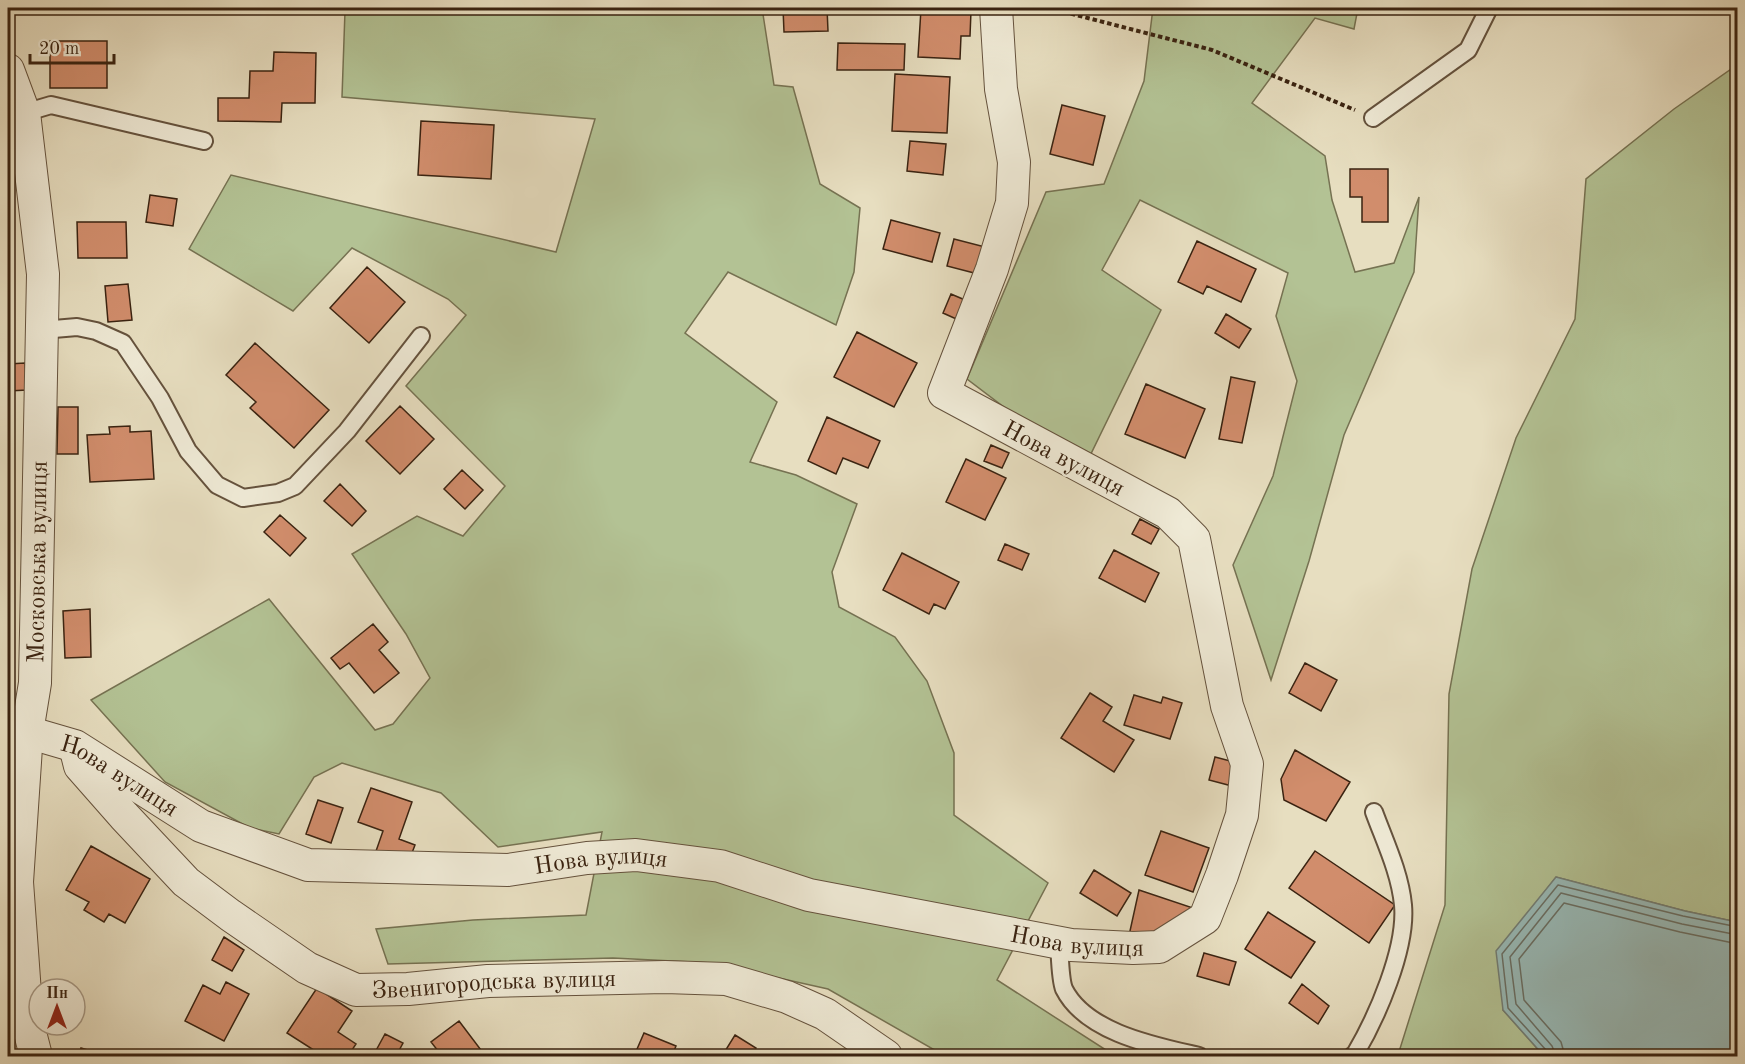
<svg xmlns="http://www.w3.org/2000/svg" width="1745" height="1064" viewBox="0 0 1745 1064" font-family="'Old Standard TT',serif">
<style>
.green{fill:#b3c294;stroke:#767252;stroke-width:1.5}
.water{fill:#98bbb9;stroke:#727e76;stroke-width:1.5}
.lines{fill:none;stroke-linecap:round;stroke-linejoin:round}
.shore{stroke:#696f65;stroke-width:1.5}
.building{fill:#d18d6c;stroke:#3a2311;stroke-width:1.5}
.lane-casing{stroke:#65523d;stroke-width:20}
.street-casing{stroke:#65523d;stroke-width:34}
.path{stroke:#3a2311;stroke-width:4;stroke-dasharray:4.5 3;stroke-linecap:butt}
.lane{stroke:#efead6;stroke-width:16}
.street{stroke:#efead6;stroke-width:32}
.labels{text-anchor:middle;stroke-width:5;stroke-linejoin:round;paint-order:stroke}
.street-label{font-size:24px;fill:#3a2311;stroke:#efead6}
</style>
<rect width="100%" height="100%" fill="#e7dec0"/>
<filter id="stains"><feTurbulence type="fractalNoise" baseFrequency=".00333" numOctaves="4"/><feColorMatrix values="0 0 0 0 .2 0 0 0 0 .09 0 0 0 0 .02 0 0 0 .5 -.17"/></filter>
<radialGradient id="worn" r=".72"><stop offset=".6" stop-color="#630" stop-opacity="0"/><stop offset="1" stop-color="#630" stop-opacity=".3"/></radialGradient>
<path class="green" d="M570,8H762L774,85L793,87L820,184L860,208L854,272L836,325L728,272L685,333L777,402L750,462L796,475L857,504L832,572L839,607L895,637L927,681L954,753V815L1048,883L997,980L1109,1052L1120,1056H945L828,989L712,963L613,958L388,964L376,929L473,920L586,915L602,832L498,847L441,793L342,763L314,777L279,834L250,828L165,782L91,700L269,599L375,730L393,724L430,678L406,634L352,554L417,516L463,536L505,486L406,386L466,315L448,299L352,248L293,311L189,249L231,175L556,252L595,119L342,97L345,11L570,12Z
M1153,8H1358L1354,29L1315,18L1252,103L1325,156L1332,200L1355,272L1394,263L1419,197L1414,272L1344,435L1309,561L1271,680L1233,565L1273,476L1297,381L1276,316L1288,273L1140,200L1102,270L1161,310L1084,468L967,379L1046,192L1104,184L1144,81Z
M1737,65V922L1685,911L1556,877L1532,908L1503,1010L1544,1056H1396L1398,1055L1445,905L1449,694L1472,569L1516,438L1575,319L1586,179L1674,109Z"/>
<path class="water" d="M1556,877L1685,911L1737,922V1056H1544L1503,1010L1496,951Z"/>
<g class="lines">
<path class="shore" d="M1548,1056L1546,1050L1508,1008L1502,954L1558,885L1683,916L1738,927
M1556,1056L1552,1046L1516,1004L1510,957L1561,893L1682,924L1738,935
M1565,1056L1561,1042L1524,1000L1519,959L1564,903L1680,932L1738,944"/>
</g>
<path class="building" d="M783,8H827L828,31L784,32Z
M845,8H907V9Z
M921,9L971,11L970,36H961L960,59L918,57Z
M50,41H107V88H50Z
M838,43L905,44L904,70H837Z
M274,52L316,53L315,103H282L281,122L218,121V98H249L250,71H273Z
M895,74L950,77L947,133L892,131Z
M1062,105L1105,116L1093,165L1050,154Z
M421,121L494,125L491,179L418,175Z
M910,141L946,144L943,175L907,171Z
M1350,169H1388V222H1362V197H1350Z
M150,195L177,199L173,226L146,222Z
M891,220L940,233L932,262L883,249Z
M77,222H126L127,258H78Z
M954,239L989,248L982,275L947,266Z
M1197,241L1256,269L1241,302L1207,286L1203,294L1178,282Z
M367,267L405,302L369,343L330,308Z
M128,284L132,320L108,322L105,286Z
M951,294L972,303L963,322L943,313Z
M1226,314L1251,329L1239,348L1215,333Z
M857,332L917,363L894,407L834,377Z
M255,343L329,410L294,448L250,408L256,402L226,375Z
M25,363L27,390L8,391V364Z
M1231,377L1255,382L1242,443L1219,439Z
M1146,384L1205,409L1185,458L1125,434Z
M400,406L434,439L400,474L366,441Z
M58,407H78V454H57Z
M827,417L880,441L868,468L843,458L836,474L808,461Z
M130,426V432L151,431L154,479L90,482L87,435L110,434L109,427Z
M991,445L1009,453L1002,468L984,461Z
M966,459L1006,478L985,520L946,502Z
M462,470L483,490L465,509L444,489Z
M340,484L366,511L352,526L324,501Z
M280,515L306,538L290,556L264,532Z
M1140,519L1159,529L1151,544L1132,534Z
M1005,544L1029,554L1022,570L998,560Z
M1114,550L1159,573L1145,602L1099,578Z
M902,553L959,582L945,609L934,604L929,614L883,590Z
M90,609L91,657L65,658L63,611Z
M373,624L388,642L379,650L399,673L374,693L349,663L340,669L331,658Z
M1305,663L1337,680L1321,711L1289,693Z
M1090,693L1112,707L1103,721L1134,740L1114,772L1061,738Z
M1134,695L1161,703L1163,697L1182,703L1170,739L1124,725Z
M1295,750L1350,782L1326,821L1284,800L1281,779Z
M1215,757L1238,763L1232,786L1209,780Z
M371,788L412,802L399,839L415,845L407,866L375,854L383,831L358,822Z
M318,800L343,808L331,843L306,834Z
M1161,831L1209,848L1193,892L1145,875Z
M91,846L150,879L125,923L109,914L104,922L84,910L89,902L66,890Z
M1315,851L1395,905L1369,943L1289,888Z
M1094,870L1131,893L1117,916L1080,893Z
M1139,890L1193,908L1163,939L1128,940Z
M1268,912L1315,942L1291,978L1245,949Z
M224,937L244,950L232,971L212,960Z
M1204,953L1236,962L1229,985L1197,976Z
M226,982L249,994L224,1041L185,1021L203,985L220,994Z
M1302,984L1329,1006L1318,1024L1289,1003Z
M317,988L352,1011L338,1032L356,1044L348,1056H323L287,1033Z
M459,1021L484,1054L481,1056H442L431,1042Z
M644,1033L676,1046L672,1056H634Z
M385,1034L403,1043L396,1056H373Z
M735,1035L756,1048L752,1056H722Z
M81,1048L108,1056H78Z"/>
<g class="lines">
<defs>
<path id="lane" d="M24,113L51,105L204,141
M1373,118L1468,50L1489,8
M42,330L77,327L96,331L123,343L160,398L188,451L217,485L243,498L278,493L295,486L347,431L421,336
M1059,943C1060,955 1060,979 1064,989C1086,1033 1156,1046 1199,1056
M1352,1056L1355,1054C1377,1017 1407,948 1403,905C1400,873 1385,842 1374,812"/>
<g id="street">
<path d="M8,70L24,113L43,274L35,683L27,732L17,882L27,1021L36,1056"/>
<path id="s1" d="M8,730L27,732L75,746L201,826L308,865L508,870L587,858L636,855L720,866L809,895L1071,945L1133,948L1159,947L1205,918L1222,875L1242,815L1247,764L1227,706L1194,539L1168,513L944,393L992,269L1012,203L1014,162L1001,89L996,8"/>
<path id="s2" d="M76,750L80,766L124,816L186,882L230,915L307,968L356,990L408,989L488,981L665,977L726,979L787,997L825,1014L886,1056"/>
</g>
</defs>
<use href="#lane" class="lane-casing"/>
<use href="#street" class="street-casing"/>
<path class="path" d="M1049,8L1212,50L1355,110"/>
<use href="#lane" class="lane"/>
<use href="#street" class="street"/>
</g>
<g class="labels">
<g class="street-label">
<text transform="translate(1064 458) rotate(28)" y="8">Нова вулиця</text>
<text transform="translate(37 562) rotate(-89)" y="8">Московська вулиця</text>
<text dy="8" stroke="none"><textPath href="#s1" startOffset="122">Нова вулиця</textPath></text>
<text dy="8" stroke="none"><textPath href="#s1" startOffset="626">Нова вулиця</textPath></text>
<text dy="8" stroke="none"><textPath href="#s1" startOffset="1112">Нова вулиця</textPath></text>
<text dy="8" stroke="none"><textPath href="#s2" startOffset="514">Звенигородська вулиця</textPath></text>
</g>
</g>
<rect width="1745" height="1064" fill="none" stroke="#e7dec0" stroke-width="30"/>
<rect x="9" y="9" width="1727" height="1046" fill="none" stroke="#3a2311" stroke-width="3"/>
<rect x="15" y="15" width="1715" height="1034" fill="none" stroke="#3a2311" stroke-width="1.5"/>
<g transform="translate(57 1007)"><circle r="28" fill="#efead6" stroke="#a79a87" stroke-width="1.5"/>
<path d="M0-4.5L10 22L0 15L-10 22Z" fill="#8f2418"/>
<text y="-9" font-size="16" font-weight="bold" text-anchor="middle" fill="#3a2311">Пн</text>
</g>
<path d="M30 54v9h84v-9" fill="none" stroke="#3a2311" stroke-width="3"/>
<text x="39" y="54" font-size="18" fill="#3a2311" stroke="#efead6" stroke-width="4.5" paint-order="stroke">20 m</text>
<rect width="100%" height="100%" filter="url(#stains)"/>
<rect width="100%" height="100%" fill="url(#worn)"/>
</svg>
